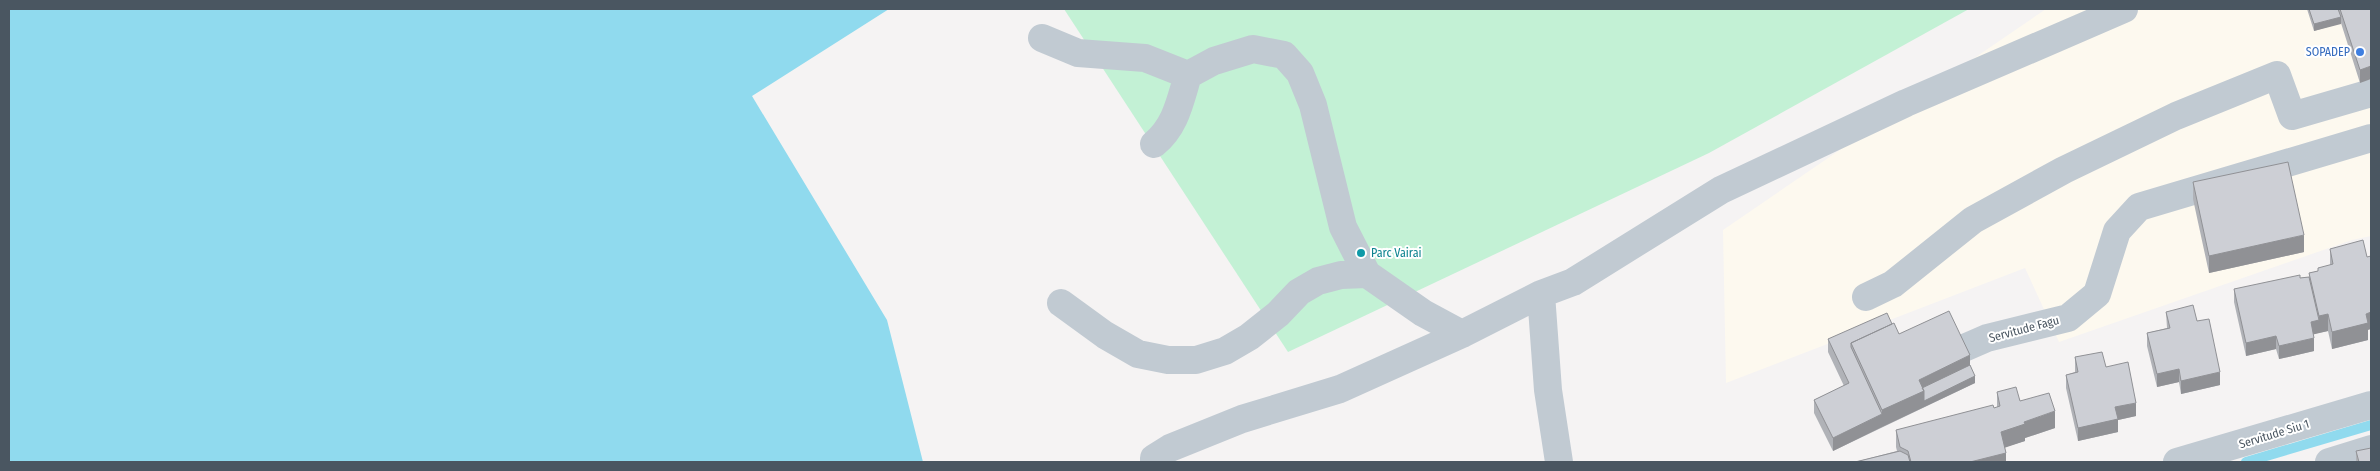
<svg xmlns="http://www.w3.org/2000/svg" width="2380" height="471" viewBox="0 0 2380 471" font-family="'Fira Sans Condensed',sans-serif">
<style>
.commercial{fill:#fdf9ef}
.green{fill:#c3f1d5}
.water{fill:#90daee}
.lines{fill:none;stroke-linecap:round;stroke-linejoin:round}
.stream{stroke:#90daee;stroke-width:10}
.minor{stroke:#c1cad2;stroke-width:28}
.wall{fill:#b0b2b7}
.shaded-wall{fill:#909195}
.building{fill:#cdcfd5;stroke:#909195}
.shop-dot{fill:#3f7fe0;stroke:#fff;stroke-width:2}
.culture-dot{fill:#0f9aa8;stroke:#fff;stroke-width:2}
.labels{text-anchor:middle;stroke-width:4;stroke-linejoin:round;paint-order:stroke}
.shop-label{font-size:12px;fill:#366cbe;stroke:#fff;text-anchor:end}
.culture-label{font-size:12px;fill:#0d838f;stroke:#fff;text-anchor:start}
.street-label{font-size:12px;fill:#4a5661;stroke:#fff}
</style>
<rect width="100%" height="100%" fill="#f5f3f3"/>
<path class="commercial" d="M2046,9H2371V236L2352,240L2059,342L2025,268L1726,383L1723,230Z"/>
<path class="green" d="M1064,9H1969L1709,153L1288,352Z"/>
<path class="water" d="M9,9H889L752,96L887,320L923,462H9Z"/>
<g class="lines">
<path class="stream" d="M2246,462L2371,425"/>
<path class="minor" d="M1042,38L1078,53L1145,58L1188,75
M1154,144C1176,126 1180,101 1188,75L1214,61L1253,49L1284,55L1300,73L1313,105L1343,227L1367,274
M1866,297L1893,284L1973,220L2064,170L2176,116L2277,75L2292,116L2371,93
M1061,303L1105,335L1138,354L1168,360H1196L1225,351L1249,337L1278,314L1299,292L1318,281L1341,275L1367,274L1423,313L1462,334
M1964,348L1987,338L2068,318L2097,294L2117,231L2139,207L2371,138
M1154,462V458L1170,448L1242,419L1340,389L1462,334L1541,294
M1559,462L1548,390L1541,294L1573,282L1721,190L1906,103L2124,9
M2177,462L2371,405
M2329,462L2371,449"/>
</g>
<path class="wall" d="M2307,9H2371L2360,83L2341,23L2314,31Z
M2193,182L2304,252L2209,273L2193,199Z
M2330,249L2368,330V340L2332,349L2328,331L2313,334L2314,351L2279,359L2276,349L2246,356L2234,302V289L2300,278L2309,277V273L2318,271L2330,265Z
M2166,312L2197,321L2220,385L2181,394L2179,382L2157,387L2147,346V333L2167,328Z
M1892,324L1899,334L1970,365L1975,383L1833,451L1814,413V400L1844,386L1828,352V339Z
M2075,357L2106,367L2136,416L2118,420V432L2078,441L2066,388V375L2075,372Z
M1997,392L2020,401L2055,428L2025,438V441L2005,447L2006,462H1855L1897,451L1896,447V430L1997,408Z
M2356,451L2371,462H2356Z"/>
<path class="shaded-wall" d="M2341,17V24L2314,31V24Z
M2371,66V79L2360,83V70Z
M2304,235V252L2209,273V256Z
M2371,312V329L2368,330V340L2332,349V332L2366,314Z
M2328,314V331L2311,335V322L2319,320V316Z
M2276,336V349L2246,356V343Z
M2314,338V351L2279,359V346Z
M1970,355V372L1975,376V383L1882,427V410L1919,380Z
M2179,369V382L2157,387V374Z
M2220,372V385L2181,394V381Z
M2136,403V416L2118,420V432L2078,441V428L2115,407Z
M2055,411V428L2025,438V441L2001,449V432L2024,422Z
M1882,414V427L1833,451V438Z
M2006,453V462H1970Z"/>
<path class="building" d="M2309,9H2338L2341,17L2314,24Z
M2340,9H2371V66L2360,70Z
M2288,162L2304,235L2209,256L2193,182Z
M2363,240L2367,257L2371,256V312L2366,314L2368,323L2332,332L2328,314L2319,316L2309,273L2318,271V268L2333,264L2330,249Z
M2300,275V278L2309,277L2319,320L2311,322L2314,338L2279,346L2276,336L2246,343L2234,289Z
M2193,305L2197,321L2209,319L2220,372L2181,381L2179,369L2157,374L2147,333L2170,328L2166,312Z
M1949,311L1970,355L1919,380L1924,391L1882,410L1851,343L1894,323L1899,334Z
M1887,313L1892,324L1851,343V347L1882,414L1833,438L1814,400L1849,383L1828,339Z
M2102,352L2106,367L2128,362L2136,403L2115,407L2118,419L2078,428L2066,375L2078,372L2075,357Z
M1970,365L1975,376L1924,401V391L1922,388Z
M2016,387L2020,401L2049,393L2055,411L2024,422L2025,424L2001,432L2006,453L1970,462H1911L1908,451L1900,447L1896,430L1993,405L1994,408L2000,406L1997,392Z
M2371,448V462H2359L2356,451Z
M1900,451L1908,455L1910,462H1855Z"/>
<circle class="shop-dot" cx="2360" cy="52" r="5"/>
<circle class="culture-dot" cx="1361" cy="253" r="5"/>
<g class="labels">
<g class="shop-label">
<text x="2350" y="56">SOPADEP</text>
</g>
<g class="culture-label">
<text x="1371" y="257">Parc Vairai</text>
</g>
<g class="street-label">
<text transform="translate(2024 329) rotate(-15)" y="4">Servitude Fagu</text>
<text transform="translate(2274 434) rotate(-17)" y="4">Servitude Siu 1</text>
</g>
</g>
<rect width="2380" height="471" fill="none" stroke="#4a5661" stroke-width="20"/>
</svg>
